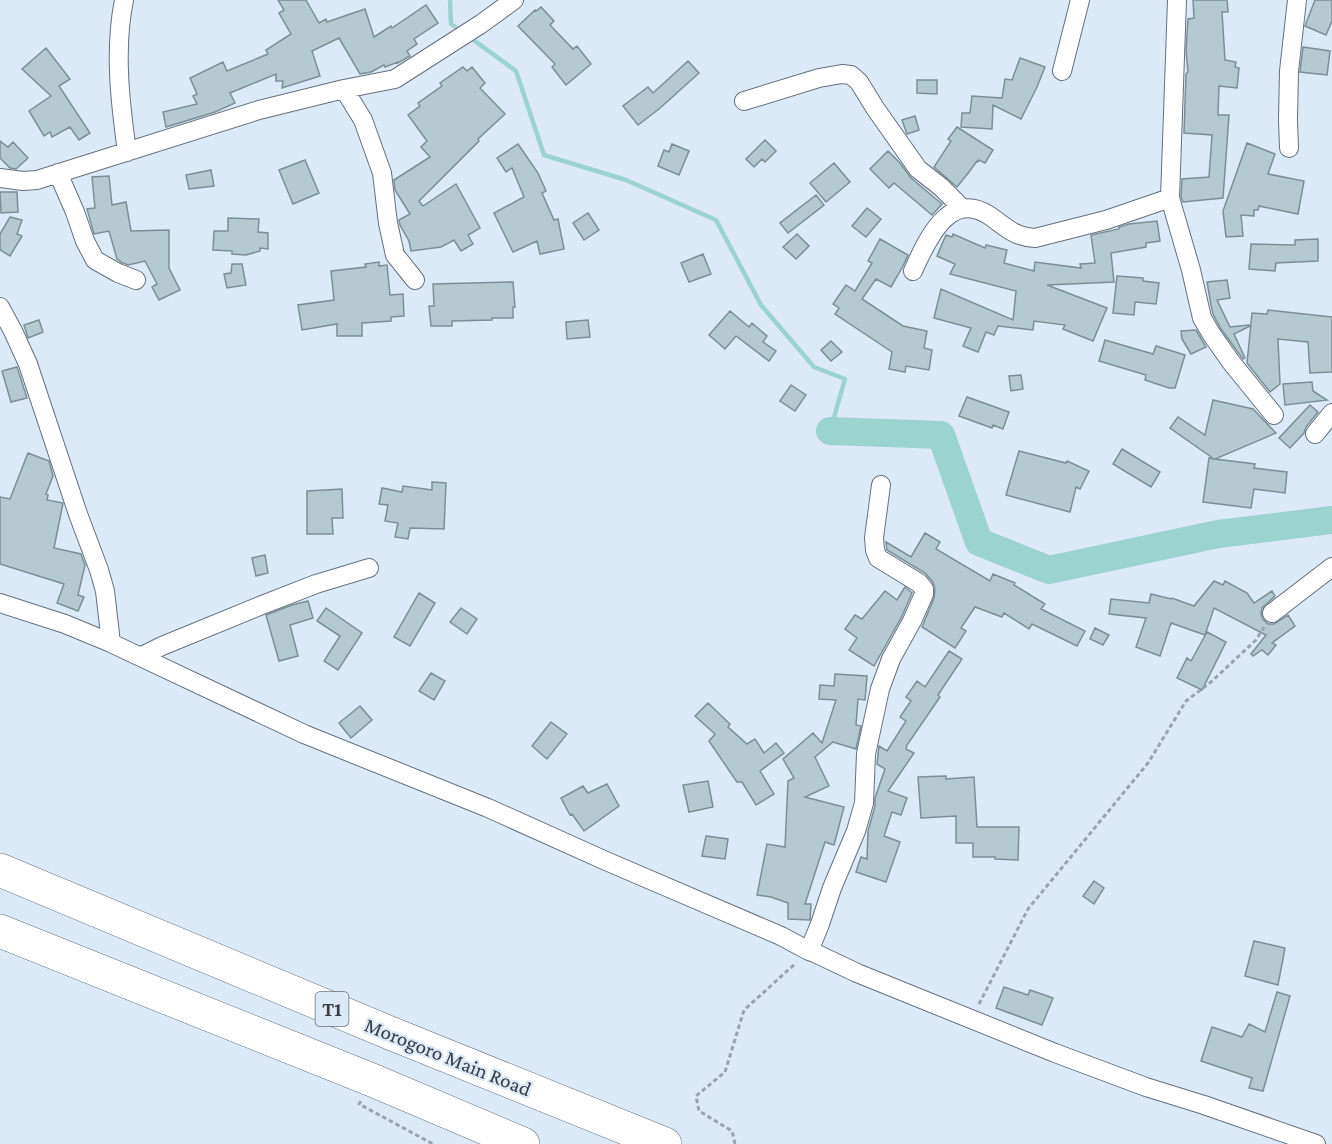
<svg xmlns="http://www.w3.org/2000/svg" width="1332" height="1144" viewBox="0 0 1332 1144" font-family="'Crimson Pro',serif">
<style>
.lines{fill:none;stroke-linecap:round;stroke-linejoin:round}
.stream{stroke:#9bd3cf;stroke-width:4.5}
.river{stroke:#9bd3cf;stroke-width:28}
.building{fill:#b5c9d0;stroke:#7c8f95;stroke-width:1.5}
.street-casing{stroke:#65707d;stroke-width:20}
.highway-casing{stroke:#65707d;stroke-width:34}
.path{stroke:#9aa3ae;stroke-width:3;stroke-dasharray:4.5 3;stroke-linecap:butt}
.street{stroke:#fff;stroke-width:18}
.highway{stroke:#fff;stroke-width:33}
.labels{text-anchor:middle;stroke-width:4.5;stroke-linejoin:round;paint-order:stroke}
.shield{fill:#dce9f7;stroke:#6a7179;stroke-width:1.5}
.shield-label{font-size:20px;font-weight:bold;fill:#393d43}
.street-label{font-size:21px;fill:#393d43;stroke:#dce9f7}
</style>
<rect width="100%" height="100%" fill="#dce9f7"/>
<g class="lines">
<path class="stream" d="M450,0L451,24L461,31
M468,36L516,71L544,155L626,180L716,220L761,305L814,367L845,379L830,431"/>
<path class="river" d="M830,431L941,435L979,542L1049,570L1218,534L1332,520"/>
</g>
<path class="building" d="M278,0H306L319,23L326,19L327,22L365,9L374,37L391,26L392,28L426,5L438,23L414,39L417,44L407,51L410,56L398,63V62L385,67L384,65L371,72L360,74L339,38L312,51L320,76L282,88L283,81H276V74L230,93L235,103L215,112L166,127L163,112L197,104L193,96L197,94L190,78L223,62L227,71L268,54L266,50L291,34L279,13L284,10Z
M1193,0H1227L1228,12H1222L1225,60L1236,62L1235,67L1239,68L1237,88L1219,86L1218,115H1229L1223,198L1183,202L1181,197L1182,179L1209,177L1212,135L1184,133L1186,74L1188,72L1186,50L1188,19L1194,18Z
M1315,0H1332V21L1326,35L1305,26Z
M541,7L554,21L550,25L573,49L577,46L591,64L566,85L552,67L555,64L518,26L535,10L536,11Z
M1303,47L1330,51L1327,75L1300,72Z
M46,48L70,79L59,86L90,133L79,140L70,127L52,137L50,132L44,136L29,111L51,96L22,69Z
M1020,58L1045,67L1037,87L1021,119L993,105L992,129L961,127L962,113H970L972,96L1002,98L1005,79L1012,80Z
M688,61L699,73L659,109L638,125L623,106L648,87L653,93Z
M463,67L467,71L472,67L485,83L480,88L505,114L478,139L479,141L419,201L423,206L456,184L480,228L468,235L473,244L461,251L454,240L441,247L411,251L409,241L400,225L399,220L410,214L395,190L394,180L430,157L421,147L427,141L408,115L420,106L418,103L442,86L440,83Z
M917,80H937V94L917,93Z
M915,116L919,130L907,134L902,120Z
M957,127L993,150L985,163L979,160L978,162L977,161L969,172L957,187L934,167L951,141L948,139Z
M765,140L776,151L765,162L762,159L754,167L746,159Z
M0,141L8,147L13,142L28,158L16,169L10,168L0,158Z
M1247,143L1275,154L1268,174L1304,181L1298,214L1259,206L1258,210H1254V216L1241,215L1243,236L1226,237L1223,211Z
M518,144L538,173L546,191L542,193L554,220L558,219L564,249L540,254L537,241L513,252L494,213L524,197L512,168L506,172L497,158Z
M672,144L689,151L679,175L658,166L664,150L669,152Z
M888,151L900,163L911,178L942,204L932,215L894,183L889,188L870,169Z
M305,160L319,193L293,204L279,170Z
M834,163L850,182L826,202L810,183Z
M211,170L214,186L189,189L186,175Z
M109,176L112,205L126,202L131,231L169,230V268L180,290L159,300L152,287L157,284L145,261L128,265L123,263L117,259L109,231L94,234L87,209L95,208L92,177Z
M0,192H17L18,212L1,213Z
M816,195L824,205L788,233L780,223Z
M867,208L881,219L866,237L852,226Z
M588,213L599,230L584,240L573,223Z
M10,217L22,220L17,234L22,236L10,256L0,250V234Z
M228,218L259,219L258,232L268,233V249L260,248V251L246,255L232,254V251L213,250L214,231H228Z
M1157,221L1160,241L1146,243V247L1111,253L1114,282L1047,285L1107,308L1093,341L1063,329L1065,325L1034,321L1033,330L998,326L994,335L986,332L978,352L963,346L971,328L934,318L941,289L1013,320L1016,291L950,274L955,264L937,256L946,235L952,237L953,234L985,248L986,245L1007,250L1004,263L1034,271L1035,262L1081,268L1080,264L1095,263L1091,235L1119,229V227L1129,224Z
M797,234L809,246L796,259L783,247Z
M880,239L908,255L902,268L891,287L876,279L862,299L903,326L927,331L924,348L932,350L929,370L906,366L905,372L889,369L892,352L835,314L839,308L833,304L846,285L855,291L872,263L868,261Z
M1318,239V261L1276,263L1275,271L1249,269L1251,244L1295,245V240Z
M703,254L711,274L689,282L681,263Z
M379,262V266L387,265L390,295L403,294L404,316L391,317V321L362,323V336H337V324L302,330L298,305L334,300L331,271L366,267L365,264Z
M232,264H242L246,285L227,288L224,274L231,273Z
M1117,276L1143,278V281L1159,283L1156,304L1135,302L1134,315L1113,313Z
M1227,280L1230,298L1217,300L1230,327L1249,325L1250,326L1234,334L1245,358L1243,359L1221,329L1213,314L1211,305L1207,282Z
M513,282L515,307H513V318H492V320L452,321V326H431L429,306H434L433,284Z
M1268,310L1332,317V372L1310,373L1308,342L1278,339L1280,384L1270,392L1247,363L1252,313L1267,314Z
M730,311L749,327L752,323L767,336L763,342L776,351L769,361L736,336L725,349L709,335Z
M39,320L43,332L28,338L24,325Z
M588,320L590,337L567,339L566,322Z
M1196,330L1206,347L1191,354L1182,339L1181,331Z
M1105,340L1153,354L1156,346L1185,355L1175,388H1169L1145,380L1146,375L1099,361Z
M831,341L842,352L831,361L821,350Z
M17,367L27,398L11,402L2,371Z
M1021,375L1023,389L1011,391L1009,376Z
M1312,382L1313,391L1327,400L1285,405L1283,384Z
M791,385L806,395L795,411L780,401Z
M967,397L1009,412L1003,429L993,425L992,428L959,416Z
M1213,400L1253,409L1276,433L1215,459L1255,464L1254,468L1287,472L1285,493L1254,489L1251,508L1203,502L1209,458L1214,459L1170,428L1178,417L1205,435Z
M1310,405L1318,412L1306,427L1304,433L1290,448L1279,438Z
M1122,449L1160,472L1151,487L1113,464Z
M1019,451L1066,463L1067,461L1089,471L1080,489L1076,487L1070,512L1006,495Z
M28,453L49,461L53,476L46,494L48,495L47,500L63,503L54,548L81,554L85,565L78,595L84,597L78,611L57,603L64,584L0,564V497L10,499Z
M432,482L446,483L444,529L410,528L408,539L395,537L398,523L385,521L388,505L379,504L382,488L402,492L403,486L432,490Z
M342,489L343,518H332L333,534H307V491Z
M925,533L940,542L936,549L990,581L993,574L1015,583L1014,585L1045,604L1041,609L1085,631L1077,646L1032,624L1029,629L1004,613L1002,617L975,607L961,628L966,631L955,648L922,627L934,598L935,589L933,582L925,573L887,550L886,542L911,557Z
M265,555L268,573L256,576L252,558Z
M1214,581L1223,585L1225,581L1247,593L1254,603L1272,591L1275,596L1262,608L1261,614L1263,619L1268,624H1274L1288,615L1295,626L1272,643L1276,645L1268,655L1262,650L1253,656L1251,654L1266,635L1214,608L1205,635L1171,623L1160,656L1136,647L1146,618L1109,614L1111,599L1149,603L1151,594L1171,599L1172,598L1194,606Z
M905,587L912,593L902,616L874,666L849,650L857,638L845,629L855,615L862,619L885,591L897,600Z
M419,593L435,603L410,646L394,637Z
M308,601L313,618L290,625L298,656L279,661L266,615L292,605Z
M326,608L362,633L338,670L324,661L340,636L317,621Z
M461,608L477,619L467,634L450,622Z
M1095,628L1109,635L1103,645L1090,639Z
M1207,632L1226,642L1202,690L1177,678L1187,658L1191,661Z
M949,651L962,659L938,695L940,697L907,745L906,749L914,753L888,791L907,798L901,815L892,812L884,836L900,842L886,882L856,872L861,857L867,859L868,831L875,806V798L885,769L877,764L879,746L887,751L906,721L900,717L911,701L906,697L917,681L925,687Z
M431,673L445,681L434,700L419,691Z
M835,674L867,676L865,700L858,699L856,725L861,726L856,749L833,742L815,757L829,786L805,797L844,807L834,845L825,842L805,904H811L810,920L788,919V903L771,897L757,895L767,844L785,847L788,781L794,778L783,759L813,733L822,743L836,700L819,699L820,685L834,686Z
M708,703L730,724L728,727L747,744L755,739L764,753L776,743L784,753L760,771L774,794L756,805L742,782H737L709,741L715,734L695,716Z
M360,706L372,720L351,738L339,723Z
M551,722L567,734L547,759L532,746Z
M946,776V779L974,777L977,827H1019L1018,860L995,859V857H973V843H956V816L921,818L918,777Z
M708,781L713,807L689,812L683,785Z
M607,784L619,806L584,831L572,814L570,815L561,798L583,786L588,793Z
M706,836L728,839L725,859L702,856Z
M1094,881L1104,888L1094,904L1083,896Z
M1254,941L1285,948L1278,985L1245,976Z
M1004,987L1028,995L1030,990L1053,998L1042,1025L996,1008Z
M1277,992L1290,996L1263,1091L1249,1088L1252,1078L1201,1061L1212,1027L1242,1037L1249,1024L1265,1032Z"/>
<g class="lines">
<defs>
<path id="street" d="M124,0C114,50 120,101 127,152
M1177,0L1170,198L1191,270L1202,318L1212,335L1231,362L1274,415
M1062,71L1080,0
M344,89L363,120L382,173L388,223L395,255L415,280
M744,101L819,78L842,74L851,75L859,82L875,108L918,169L941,187L962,208
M1289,148L1288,120L1289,71L1297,0
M58,173L75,212L85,241L95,260L118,273L136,280
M0,178L23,181L37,180L259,110L344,89L395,79L481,24L514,0
M913,271C926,242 949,188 990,216C1006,227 1014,237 1035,238L1106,220L1170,198
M0,307L13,331L28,364L78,514L99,570L105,591L111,643
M1315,434L1332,413
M0,603L65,624L111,643L304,734L488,808L606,861L781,936L809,951L815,953L857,973L1055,1053L1146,1087L1204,1105L1316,1144
M1272,613L1332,567
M142,656L162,646L262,605L316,584L369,568
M809,951L820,924L832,888L856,831L864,803L866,754L880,689L891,659L912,621L924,594V589L919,583L878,558L875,550L874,538L881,485"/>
<path id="highway" d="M0,870L390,1033L665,1144
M0,931L372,1080L523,1144"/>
</defs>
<use href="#street" class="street-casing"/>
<use href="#highway" class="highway-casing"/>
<path class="path" d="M979,1004L1028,909L1148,763L1186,701L1211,682L1256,640L1264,627
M361,1101L359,1104L433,1144
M735,1144L732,1131L699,1111L696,1096L725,1072L744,1010L796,963"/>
<use href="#street" class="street"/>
<use href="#highway" class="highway"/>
</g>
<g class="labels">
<rect class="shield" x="315.5" y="992" width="33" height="34" rx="4.5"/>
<g class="shield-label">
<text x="332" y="1016">T1</text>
</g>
<g class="street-label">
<text transform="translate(448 1057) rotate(22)" y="7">Morogoro Main Road</text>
</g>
</g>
</svg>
